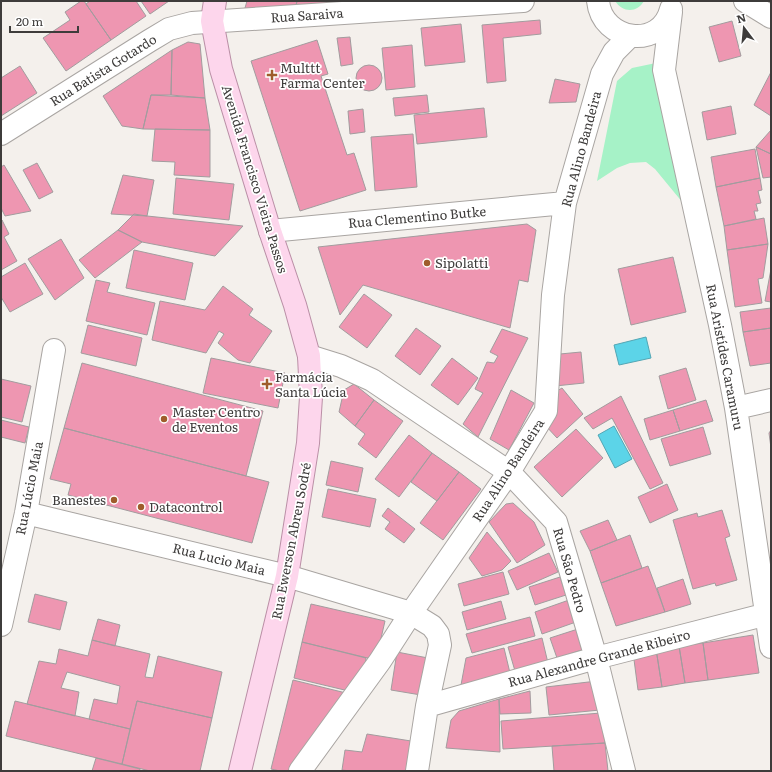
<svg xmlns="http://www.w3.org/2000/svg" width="772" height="772" viewBox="0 0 772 772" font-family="Literata,serif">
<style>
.green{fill:#a6f2c7}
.water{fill:#5cd4e8;stroke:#53a6b4}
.building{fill:#ee96b1;stroke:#a29c9e}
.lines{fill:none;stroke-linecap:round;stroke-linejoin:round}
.minor-casing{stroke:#a9a5a2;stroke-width:24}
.major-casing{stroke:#ba8fa6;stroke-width:24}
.minor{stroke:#fff;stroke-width:22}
.major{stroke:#fdd6ec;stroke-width:22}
.poi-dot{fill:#9f5c2b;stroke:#fff;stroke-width:1.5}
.labels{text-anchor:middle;stroke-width:3.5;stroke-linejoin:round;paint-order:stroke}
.street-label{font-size:13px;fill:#3e3c3b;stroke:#fff}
.poi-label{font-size:13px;fill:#3e3c3b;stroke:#fff;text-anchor:start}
</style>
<rect width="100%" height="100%" fill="#f4f0ec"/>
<path class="green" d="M615,1H644C637,13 623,13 615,1Z
M656,63L683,203L655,169L646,162L630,163L617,168L597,181L617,81L632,68Z"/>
<path class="water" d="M646,337L651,358L619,365L614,345Z
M614,426L632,459L615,468L598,435Z"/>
<path class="building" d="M81,1H84L111,40L66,71L43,38L70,20L65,12Z
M90,1H136L146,16L111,40L86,4Z
M141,1H169L150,14Z
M247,1H297L295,10L243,15Z
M297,1H329L328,7L295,10Z
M329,1H367L328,7Z
M540,20L541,34L503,38L506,81L487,83L482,25Z
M732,21L741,56L719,62L709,27Z
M461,24L465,62L425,66L421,28Z
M350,37L353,64L341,66L337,38Z
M317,40L328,74L321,76L347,155L354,153L366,190L300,211L251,61Z
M188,42L200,44L205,98L171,95L172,50Z
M412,45L415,87L386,90L382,48Z
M172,50L171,95H151L143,129L122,126L103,96Z
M356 78a13 13 0 1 1 26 0a13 13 0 1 1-26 0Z
M20,66L37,93L1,116V78Z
M771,72V116L754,105Z
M555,79L580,84L576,102L549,103Z
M151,95L205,98L210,130L143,129Z
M427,95L429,112L395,116L393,98Z
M731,106L736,134L707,140L702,112Z
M484,108L487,137L417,144L414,115Z
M363,109L365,132L350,134L348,111Z
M155,129L210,130V177L174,175L175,162L152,161Z
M771,130V154L756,147Z
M413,134L417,187L375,191L371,137Z
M756,147L771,154V177L763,178Z
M755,149L760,178L716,187L711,157Z
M37,163L53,192L39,199L23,170Z
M4,165L31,211L5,216L1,208V167Z
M123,175L154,180L147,216L111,214Z
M176,178L234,184L229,220L173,214Z
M760,178L762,190L758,191L761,203L756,204L758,211H754L756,219L724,226L716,187Z
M134,214L147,216L243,226L215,256L142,242L118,230Z
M764,218L768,244L727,250L724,226Z
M2,220L9,234L4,237L17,261L1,270Z
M527,224L536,230L528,282L519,280L510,328L363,285L340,315L318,247Z
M118,230L142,242L95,278L79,260Z
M61,239L84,278L55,300L28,259Z
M768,244L763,278L758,279L762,303L735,307L727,250Z
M134,250L193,263L185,300L126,288Z
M673,257L686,312L631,325L618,269Z
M25,263L43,294L10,312L1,297V277Z
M771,269V302L765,301Z
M96,280L110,283L107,292L155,303L147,335L86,321Z
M223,286L253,309L249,315L272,331L250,363L238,360L218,343L224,334L219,331L206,353L152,340L160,301L205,310Z
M364,294L392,315L367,348L339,327Z
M771,308V328L743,332L740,312Z
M88,325L142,338L136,366L81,353Z
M416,328L441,346L420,375L395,356Z
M771,328V363L750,366L743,332Z
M502,329L528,338L478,437L463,424L483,393L475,389L487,362L494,363L498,356L490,352Z
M581,352L584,383L555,386L560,354Z
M211,358L285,373L278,408L203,393Z
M452,358L478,378L458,405L431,385Z
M82,363L263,411L246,476L64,428Z
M686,368L696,400L668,409L659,376Z
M1,379L31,386L22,422L1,417Z
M354,384L374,400L355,426L339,412L344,390Z
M562,388L583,414L557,438L545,425L552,394Z
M511,390L534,403L509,450L490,439Z
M621,396L663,483L650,489L612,418L593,429L584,418Z
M374,400L403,421L376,458L358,444L365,434L355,426Z
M706,400L713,421L680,431L673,410Z
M673,410L680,431L650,440L644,419Z
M1,420L29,427L25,443L1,437Z
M703,427L711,454L670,466L661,439Z
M64,428L269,482L252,543L68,495L71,484L50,479Z
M576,429L603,458L562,497L534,467Z
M771,430V448L769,433Z
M409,435L432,453L399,497L375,479Z
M432,453L459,472L437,501L411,482Z
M331,461L363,468L358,492L326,485Z
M459,472L481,489L443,540L420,523Z
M667,484L678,510L650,523L638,497Z
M328,489L376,499L370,527L322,517Z
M513,503L534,522L545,545L517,563L489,522L506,504Z
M388,508L415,529L404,543L385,529L390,522L382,516Z
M722,510L730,536L725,538L737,580L716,586L715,583L693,589L673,520L697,513L698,517Z
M608,520L617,540L590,551L580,531Z
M487,532L511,561L502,570L482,576L469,558Z
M630,535L642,568L601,583L590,551Z
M549,553L558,572L517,590L508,571Z
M648,566L665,612L616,626L601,583Z
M503,572L509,594L464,606L458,584Z
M560,577L566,595L535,605L529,587Z
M683,579L691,604L665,612L657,588Z
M35,594L67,602L60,630L28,622Z
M569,600L576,622L542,634L535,612Z
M501,601L506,619L467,630L462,612Z
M311,604L385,621L376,660L302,642Z
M530,617L535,636L472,653L466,634Z
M98,619L120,625L115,646L92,640Z
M581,628L588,648L557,658L550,638Z
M753,635L759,673L708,680L703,643Z
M542,638L548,663L515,671L508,647Z
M92,640L150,654L145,677L153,678L158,656L222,672L212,718L137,701L130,729L89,719L94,699L117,704L120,686L67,672L61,688L79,692L75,716L27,704L39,661L56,664L59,649L88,656Z
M302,642L366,658L364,675L353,692L294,678Z
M703,643L708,680L685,683L679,646Z
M679,646L685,683L662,687L656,649Z
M504,648L510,673L461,685L466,658Z
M656,649L662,687L638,690L633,652Z
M397,652L428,658L421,695L391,690Z
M293,680L346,693L294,771H280L271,769Z
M597,681L600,710L549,715L546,687Z
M530,691L531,713L500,714L499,699Z
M499,699L500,752L446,748L451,720L459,711Z
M15,701L130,729L122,764L6,736Z
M137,701L212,718L200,771H150L122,764Z
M601,713L605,743L503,749L501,721Z
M367,734L411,741L406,771H350L342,770L345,750L362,752Z
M605,743L608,771H554L552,746Z
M96,758L140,769V771H92Z"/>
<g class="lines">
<defs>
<path id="minor" d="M598,1C602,42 661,50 671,9
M745,1L771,17
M671,12L664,70L720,325L736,408L771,647
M1,134L149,41L169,29L192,23L523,1
M270,231L565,203
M309,356L341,366L372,380L509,472L556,522L596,658L624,771
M736,408L771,400
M26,513L287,576L411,613L432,626L438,634L440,645L427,706L417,771
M1,625L26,513L54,350
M427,706L596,658L771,613
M300,771L380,661L411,613L509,472L546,411L553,295L565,203L602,74L614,52L630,36"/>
<path id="major" d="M215,1L212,21L221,69L270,231L295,305L309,356L311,397L308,443L287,576L240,771"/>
</defs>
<use href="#minor" class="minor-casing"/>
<use href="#major" class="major-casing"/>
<use href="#minor" class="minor"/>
<use href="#major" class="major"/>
</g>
<g class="poi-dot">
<path d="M270 69h4v4h4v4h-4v4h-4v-4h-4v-4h4z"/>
<circle cx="427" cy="263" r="4"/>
<path d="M265 378h4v4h4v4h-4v4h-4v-4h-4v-4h4z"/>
<circle cx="164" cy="419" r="4"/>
<circle cx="114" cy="500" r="4"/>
<circle cx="141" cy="507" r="4"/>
</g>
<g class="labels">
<g class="street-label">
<text transform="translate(307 15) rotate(-4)" y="5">Rua Saraiva</text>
<text transform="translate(103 70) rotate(-32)" y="5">Rua Batista Gotardo</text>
<text transform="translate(581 149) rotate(-75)" y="5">Rua Alino Bandeira</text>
<text transform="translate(255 179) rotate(73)" y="5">Avenida Francisco Vieira Passos</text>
<text transform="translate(417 217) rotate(-5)" y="5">Rua Clementino Butke</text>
<text transform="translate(725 357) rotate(79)" y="5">Rua Aristídes Caramuru</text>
<text transform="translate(508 470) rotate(-57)" y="5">Rua Alino Bandeira</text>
<text transform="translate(29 488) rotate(-79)" y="5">Rua Lúcio Maia</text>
<text transform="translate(291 541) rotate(-79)" y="5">Rua Ewerson Abreu Sodré</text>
<text transform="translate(219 559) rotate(14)" y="5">Rua Lucio Maia</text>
<text transform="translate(570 570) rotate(74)" y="5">Rua São Pedro</text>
<text transform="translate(599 658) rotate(-15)" y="5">Rua Alexandre Grande Ribeiro</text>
</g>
<g class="poi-label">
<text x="280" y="73">Multtt<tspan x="280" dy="15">Farma Center</tspan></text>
<text x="435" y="268">Sipolatti</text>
<text x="275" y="382">Farmácia<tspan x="275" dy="15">Santa Lúcia</tspan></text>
<text x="172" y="417">Master Centro<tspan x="172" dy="15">de Eventos</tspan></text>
<text x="106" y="505" text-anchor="end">Banestes</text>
<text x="149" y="512">Datacontrol</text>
</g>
</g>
<rect width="772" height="772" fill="none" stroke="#3e3c3b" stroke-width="4"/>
<g transform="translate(744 28) rotate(344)" stroke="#ffffff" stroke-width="3" paint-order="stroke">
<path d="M0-3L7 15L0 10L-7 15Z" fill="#3e3c3b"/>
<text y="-6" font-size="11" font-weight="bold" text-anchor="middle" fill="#3e3c3b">N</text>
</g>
<path d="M10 26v6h68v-6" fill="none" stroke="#3e3c3b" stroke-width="2"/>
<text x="16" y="26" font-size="12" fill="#3e3c3b" stroke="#ffffff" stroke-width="3" paint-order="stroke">20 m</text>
</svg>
